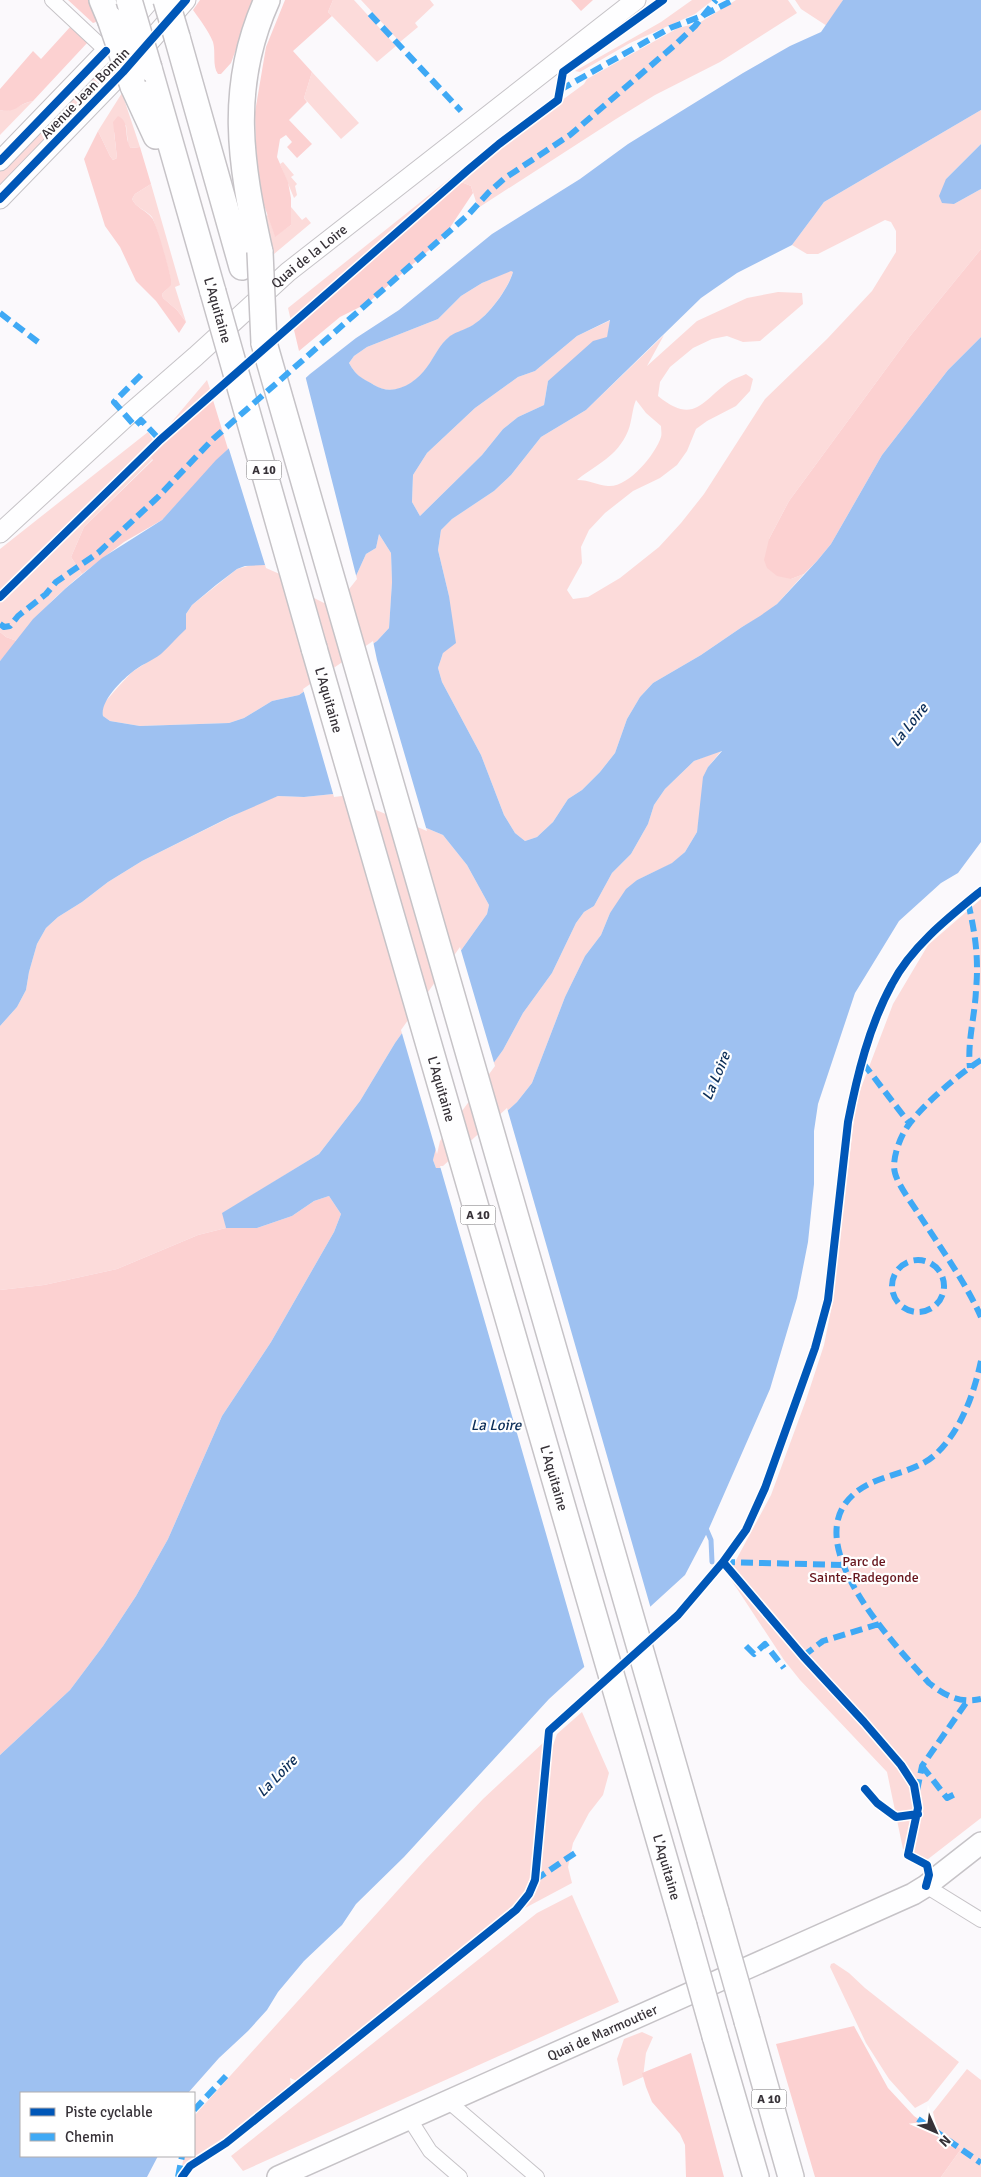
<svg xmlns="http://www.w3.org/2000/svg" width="981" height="2177" viewBox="0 0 981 2177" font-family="Signika,sans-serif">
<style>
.green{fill:#fcdbda;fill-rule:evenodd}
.forest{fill:#fcd1d1}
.water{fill:#9ec1f1;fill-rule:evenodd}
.pier{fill:#fbf9fc}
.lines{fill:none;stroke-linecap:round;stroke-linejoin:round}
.stream{stroke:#9ec1f1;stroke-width:5}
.street-casing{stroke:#c6c3c7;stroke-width:16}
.secondary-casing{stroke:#c6c3c7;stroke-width:21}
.primary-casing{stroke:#c6c3c7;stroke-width:24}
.highway-casing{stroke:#c6c3c7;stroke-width:28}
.street{stroke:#fefeff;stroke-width:14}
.secondary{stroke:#fefeff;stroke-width:19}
.primary{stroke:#fefeff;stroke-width:21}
.highway{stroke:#fefeff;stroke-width:25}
.highway-bridge-casing{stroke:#c6c3c7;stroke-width:28;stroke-linecap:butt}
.highway-bridge{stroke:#fefeff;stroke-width:25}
.quiet{stroke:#3fa9f5;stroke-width:6;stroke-dasharray:12 6;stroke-linecap:butt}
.cycleway-casing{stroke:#fff;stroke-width:11}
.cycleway{stroke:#0057b8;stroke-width:8}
.labels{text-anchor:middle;stroke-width:4.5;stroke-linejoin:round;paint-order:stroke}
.shield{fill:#fff;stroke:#737074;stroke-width:1}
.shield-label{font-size:12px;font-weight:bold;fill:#373238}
.street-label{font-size:14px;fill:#373238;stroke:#fff}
.park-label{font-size:14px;fill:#67161d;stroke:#fff}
.water-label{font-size:15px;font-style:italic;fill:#0c2e58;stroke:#fff}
</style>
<rect width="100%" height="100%" fill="#fbf9fc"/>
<path class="green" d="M333,0H354L396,46L377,62L328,12Z
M361,0H430L434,5L415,23L418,27L400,42Z
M692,0H713L695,14L630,43L580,72L575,71L661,22Z
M736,0H788L797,13L720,62L655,95L616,119L478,208L471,186L461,182L512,137L584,84L587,79L678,28L699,23Z
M795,0H843L827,26L801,9Z
M108,63L114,68V72L0,195V165Z
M312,72L359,123L341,139L304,98Z
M122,93L140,147L131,148L128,144L126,125L114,132L117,158L113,160L110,156L98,131Z
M33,101L0,135V110C14,113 20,103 33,101Z
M981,110V144L946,179L954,204L981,189V249L911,335L789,501L769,539L791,579L804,574L777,604L760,617L742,627L701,655L653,683L640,697L627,719L615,753L600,772L582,790L568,799L553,822L537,837L525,841L515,833L504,815L481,755L442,682L438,668L443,653L449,596L438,550L441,530L452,519L494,491L511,475L541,437L586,410L664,335L647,366L697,321L747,298L778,292L802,293L803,304L760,341L743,342L727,336L712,339L693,348L670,367L660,382L658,396C696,427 703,398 732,380C736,378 742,376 746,374L753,379L750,391L736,406L707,421L696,429L687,451L677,465L660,478L633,491L605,513L589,530L581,547L582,563L567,590L573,599L588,597L620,578L659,547L681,523L704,494L765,399L827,339L872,291L896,252V231L891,222L885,220L818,254H807L792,245L824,202ZM636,400L646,413L661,426C661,429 662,434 661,437C655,455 628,488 608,486C597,485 590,480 577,480C597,464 617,457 628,431C632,421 632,409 636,400Z
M478,156L291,321L288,308Z
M283,162L294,175L291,177L297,184L295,186L297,195L294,198L280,164Z
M151,184L180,285L175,287L186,322L177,310L163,298L162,294C166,290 169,287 171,281C171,277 155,221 152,217C146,210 136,208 132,199L135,194Z
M291,207L302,220L306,217L311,223L274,254L266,216L268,215L275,236L291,225Z
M511,270L513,272C507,291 486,319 468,328C461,331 455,333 448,338C438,347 434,358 426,369C413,385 393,397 374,385C360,377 357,377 349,363L354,356L367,347L438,319L461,296L482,283Z
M611,320L607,338L548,381L544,405L518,417L503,429L482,455L420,516L412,502L413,475L427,453L475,408L518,377L535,371L577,336Z
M207,380L211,392L164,433V431Z
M148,432L154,441L0,592V549Z
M149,455L153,459L84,527L71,557L82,574C57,595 36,615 17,641L6,637L0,632V602Z
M379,534L391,553L392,582L389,628L377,641L299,695L272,701L244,718L229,723L140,726L110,721L103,716L102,710L105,702L118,687L132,672L160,654L192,605L237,569L255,564L265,565L356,576L366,554L376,548Z
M722,750L708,767L697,832L685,852L673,863L637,880L610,913L601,935L585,956L565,997L532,1083L517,1102L444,1168H436L433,1160L437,1140L503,1050L523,1013L552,973L576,923L584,912L594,906L612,873L631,854L648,824L654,805L665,789L694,761Z
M343,793L443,835L467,865L489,905L487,914L395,1043L360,1101L319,1154L223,1213L226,1228L198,1235L117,1269L44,1285L0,1290V1026L17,1007L26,990L29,972L37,944L46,928L58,917L82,902L108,882L142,861L263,801L278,796L304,797Z
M981,899V1818L923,1863L903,1849L887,1772L800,1680L784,1660L728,1575L771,1495L806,1400L824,1345L832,1305L856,1101L893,1004L928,945Z
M582,1712L609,1773L603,1795L589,1813L573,1843L568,1867L572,1883L525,1908L537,1884L552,1748L557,1734Z
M544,1742L532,1872L525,1892L513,1907L297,2081L290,2078L291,2086L213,2148L182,2166L184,2156H194V2116L426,1859L483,1799Z
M572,1895L619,2002L243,2171L231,2156L537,1913Z
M834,1963L849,1973L865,1988L959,2062L928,2101L915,2108L889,2079L866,2043L830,1967L831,1964Z
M642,2032L653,2037L646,2053L643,2077L623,2086L617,2059L624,2039Z
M967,2069L981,2080V2177H941L961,2149L938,2133L933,2112Z"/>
<path class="forest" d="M68,0H90L99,21L93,23Z
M200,0H254L231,63L221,74H218C212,66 216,52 213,42C208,30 200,20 193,10Z
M285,0H333L328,12L332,16L293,51L312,72L304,98L307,102L289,120L312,144L297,158L287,147L292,142L286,135L280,139L277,157L288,182L291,198V225L275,237L263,202L256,161L255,112L266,47Z
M571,0H593L581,11Z
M71,26L88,42L33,101C18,103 17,114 0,110V89L33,51L41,59Z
M118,116C131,122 123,138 131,148L140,147L151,184L135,194L132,199C136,208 146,210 152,218C157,224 169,269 171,279V285L162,294L163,298L177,310L186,322L179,333L156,301L136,281L120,247L105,226L84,159L98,131L110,156L113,160L117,158L113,122Z
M461,182L471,186L473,193L443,238L368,303L340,317L299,351L294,330Z
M981,249V337L948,370L882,455L831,544L817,561L804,574L791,579L777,576L767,568L764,560L769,539L789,501L911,335Z
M213,400L228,449L162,520L124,542L82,574L71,557L84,527L153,460L149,455Z
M0,632L6,637L17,641L0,661Z
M329,1196L341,1214L334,1232L271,1342L222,1416L168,1539L136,1596L103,1646L70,1690L0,1755V1290L44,1285L117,1269L198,1235L226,1228H257L292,1216L314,1201Z
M854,2026L888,2088L914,2116L961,2149L941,2177H815L776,2044Z
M691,2053L724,2177H686L685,2145L680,2134L652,2102L646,2087L642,2073Z"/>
<path class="water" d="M843,0H981V110L824,202L792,245L737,273L701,298L586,410L541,437L511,475L494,491L452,519L441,530L438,550L449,596L456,643L443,653L438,668L442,682L481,755L504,815L515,833L525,841L537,837L553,822L568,799L582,790L600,772L615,753L627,719L640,697L653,683L701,655L742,627L760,616L777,604L817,561L831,544L882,455L948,370L981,337V842L958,873L941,883L899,921L855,993L818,1104L814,1131V1184L808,1242L797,1298L770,1389L707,1533L685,1575L549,1699L404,1857L356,1904L342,1925L304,1961L278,1992L267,2010L248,2031L219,2058L188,2093H21V2156H158L147,2177H0V1755L70,1690L103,1646L136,1596L168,1539L222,1416L271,1342L334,1232L341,1214L329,1196L314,1201L292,1216L257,1228H226L222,1213L319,1154L360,1101L395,1043L487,914L489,905L467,865L443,835L343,793L304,797L278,796L230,817L142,861L108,882L82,902L58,917L46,928L37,944L29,972L26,990L17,1007L0,1026V661L33,619L66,588L102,558L162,520L216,460L310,374L356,338L399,310L492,234L580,179L628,144L743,73L790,46L821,32ZM511,271L513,272C508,290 485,321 467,328C461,331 456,332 450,336C439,345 435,356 427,367C415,384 393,397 374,385C361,377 357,377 349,363L354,356L367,347L438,319L461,296L482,283ZM610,320L607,337L593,341L548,381L544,405L518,417L503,429L482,455L420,516L412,502L413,475L427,453L475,408L518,377L535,371L577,336ZM379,534L391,553L392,582L389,628L377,641L299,695L272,701L244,718L229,723L140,726L110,721L103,716C100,702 120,682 131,673C140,665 152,661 161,654C170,646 177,637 186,629V614L192,605L216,585L237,569L245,566L265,565L292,577L356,576L366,554L376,548ZM722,751L708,767L703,777L697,832L685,852L672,863L637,880L626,889L610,913L601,935L585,956L565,997L532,1083L517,1102L444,1168H436L433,1160L438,1140L503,1050L523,1013L552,973L576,923L584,912L594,906L612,873L631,854L648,824L654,805L665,789L694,761Z
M981,144V189L954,204L942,203L939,196L946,179Z"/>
<path class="pier" d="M305,375L357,579L346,593L324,603L306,594L291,579L266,568L228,446Z
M373,641L377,660L427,831L342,796L334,797L303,689Z
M460,947L495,1066L440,1141L437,1154L401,1030Z
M507,1108L651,1609L585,1669L440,1166H443Z"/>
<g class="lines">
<path class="stream" d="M705,1526L711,1540L712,1562"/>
<defs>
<path id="street" d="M52,0L113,57
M926,1886L981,1920
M448,2101L537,2177
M409,2118L430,2151L460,2177"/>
<g id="secondary">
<path d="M0,161L106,51L150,0"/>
<path d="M0,199L123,72L186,0"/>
<path id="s1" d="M0,533L126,417L196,356L288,272L636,0"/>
</g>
<g id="primary">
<path id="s2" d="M278,2177L913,1894L926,1886L981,1843"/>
</g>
<g id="highway">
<path d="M102,0L110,19"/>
<path d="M177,37L242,267"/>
<path d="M149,68L213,292"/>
<path d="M133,86L156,136"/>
<path d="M260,252C240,162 228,87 267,0"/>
<path d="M264,343L716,1912"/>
<path id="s3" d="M314,648L684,1926"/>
<path d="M747,2021L791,2177"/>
<path d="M715,2036L756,2177"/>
</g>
</defs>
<use href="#street" class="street-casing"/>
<use href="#secondary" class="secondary-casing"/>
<use href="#primary" class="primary-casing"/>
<use href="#highway" class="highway-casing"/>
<use href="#street" class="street"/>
<use href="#secondary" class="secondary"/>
<use href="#primary" class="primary"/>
<use href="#highway" class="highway"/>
<defs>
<path id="highway-bridge" d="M129,0L149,68
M166,0L177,37
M110,19L133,86
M260,252L264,343
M213,292L314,648
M716,1912L747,2021
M684,1926L715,2036"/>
</defs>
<use href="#highway-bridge" class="highway-bridge-casing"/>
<use href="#highway-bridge" class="highway-bridge"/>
<path class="quiet" d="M370,14L461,111
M560,90L670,28L702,16L733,0
M0,313L38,342
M141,375L114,402L135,426L141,420L160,440
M0,624L4,627L10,626L18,616L46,594L56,582L98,553L157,498L213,439L468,215L489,192L505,178L570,135L676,44L695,26L716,0
M968,902C975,933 979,957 976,990C975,1016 967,1042 970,1068
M981,1060C959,1074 926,1102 910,1123C901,1134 891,1159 895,1173C898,1185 913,1205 920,1216C940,1247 966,1283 981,1317
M863,1063L909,1123
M892 1286a26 26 0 1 1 52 0a26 26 0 1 1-52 0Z
M981,1361C974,1393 962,1428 938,1452C916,1475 877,1473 854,1494C797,1543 894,1644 929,1683C944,1695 960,1704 981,1699
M723,1562L843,1565
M746,1646L754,1654L765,1644L784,1668
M803,1656L823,1641L879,1624
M922,1766L947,1798L957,1793
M917,1791L922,1766L968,1700
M535,1880L575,1853
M194,2110L226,2076
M918,2119L981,2163
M178,2177L182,2156"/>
<defs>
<path id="cycleway" d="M0,161L106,51
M0,199L123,72L186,0
M0,597L160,440L468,170L499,144L558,100L563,72L663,0
M723,1562L803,1656L864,1722L901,1765L914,1785L918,1808L908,1855L927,1865L929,1875L926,1886
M865,1789L877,1803L896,1817L918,1814
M182,2177L190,2166L226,2143L516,1910L529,1894L535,1880L549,1731L678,1615L723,1562L746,1530L765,1488L815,1348L828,1300L848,1122C857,1076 869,1026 892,984C911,947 949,917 981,891"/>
</defs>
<use href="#cycleway" class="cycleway-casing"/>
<use href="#cycleway" class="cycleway"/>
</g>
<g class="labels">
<g class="shield">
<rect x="246.5" y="460.5" width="35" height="19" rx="4"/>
<rect x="460.5" y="1205.5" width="35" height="19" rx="4"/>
<rect x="751.5" y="2089.5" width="35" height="19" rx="4"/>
</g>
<g class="shield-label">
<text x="264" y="474">A 10</text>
<text x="478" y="1219">A 10</text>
<text x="769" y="2103">A 10</text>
</g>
<g class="street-label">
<text transform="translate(85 93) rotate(-46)" y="5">Avenue Jean Bonnin</text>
<text dy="5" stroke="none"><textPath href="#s1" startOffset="415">Quai de la Loire</textPath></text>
<text transform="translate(218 310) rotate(74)" y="5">L'Aquitaine</text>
<text dy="5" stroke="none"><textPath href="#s3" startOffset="54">L'Aquitaine</textPath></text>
<text dy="5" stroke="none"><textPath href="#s3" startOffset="459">L'Aquitaine</textPath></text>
<text dy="5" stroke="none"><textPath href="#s3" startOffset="864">L'Aquitaine</textPath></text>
<text dy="5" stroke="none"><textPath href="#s3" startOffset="1269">L'Aquitaine</textPath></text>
<text dy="5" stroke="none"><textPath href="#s2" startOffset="355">Quai de Marmoutier</textPath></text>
</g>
<g class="park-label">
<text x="864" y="1566">Parc de<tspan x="864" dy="16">Sainte-Radegonde</tspan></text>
</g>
<g class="water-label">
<text transform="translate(909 725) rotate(-51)" y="5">La Loire</text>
<text transform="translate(716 1076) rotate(-67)" y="5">La Loire</text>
<text x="496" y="1430">La Loire</text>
<text transform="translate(277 1776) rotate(-46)" y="5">La Loire</text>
</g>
</g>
<rect x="20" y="2092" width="175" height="65" fill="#ffffff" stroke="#afadaf"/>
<rect x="30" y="2108" width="25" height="8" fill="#0057b8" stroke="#afadaf"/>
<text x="65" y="2117" font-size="15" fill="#373238">Piste cyclable</text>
<rect x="30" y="2133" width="25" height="8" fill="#3fa9f5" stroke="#afadaf"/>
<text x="65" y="2142" font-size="15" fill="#373238">Chemin</text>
<g transform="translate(936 2132) rotate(135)" stroke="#ffffff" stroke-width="4" paint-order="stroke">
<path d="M0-4L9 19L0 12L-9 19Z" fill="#373238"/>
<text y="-8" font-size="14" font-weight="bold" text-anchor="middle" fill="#373238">N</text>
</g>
</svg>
